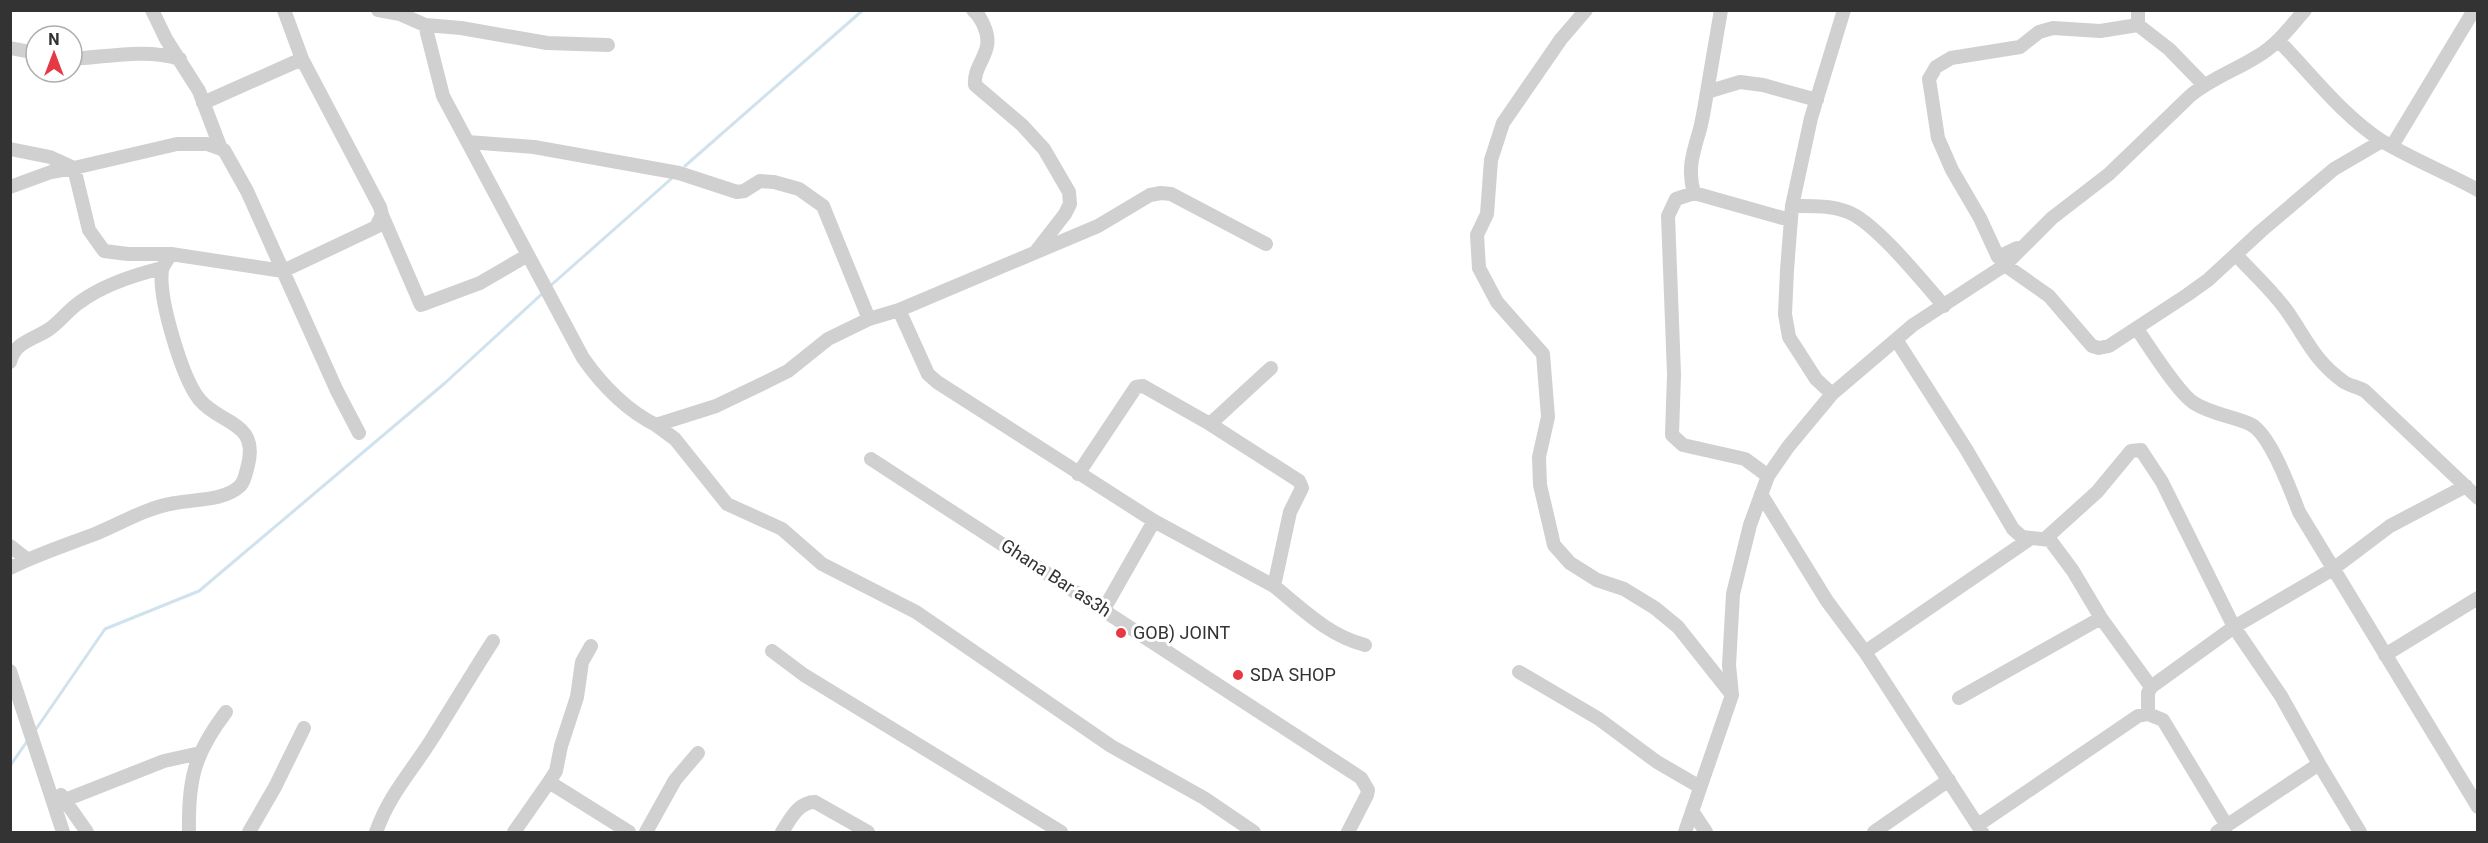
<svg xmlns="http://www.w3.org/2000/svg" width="2488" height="843" viewBox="0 0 2488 843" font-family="Roboto,sans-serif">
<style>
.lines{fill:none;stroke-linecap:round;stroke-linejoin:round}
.stream{stroke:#cfe2ee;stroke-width:3}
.minor{stroke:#d0d0d0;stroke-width:14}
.poi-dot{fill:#e63946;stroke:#fff;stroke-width:2}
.labels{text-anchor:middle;stroke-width:6;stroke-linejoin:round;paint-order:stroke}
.street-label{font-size:18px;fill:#333;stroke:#fff}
.poi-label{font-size:18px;fill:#333;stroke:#fff;text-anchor:start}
</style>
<rect width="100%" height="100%" fill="#fff"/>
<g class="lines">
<path class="stream" d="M685,166L863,10
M549,287L671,179
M34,732L105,629L199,591L445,383L544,292
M10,766L28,740"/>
<path class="minor" d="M152,10L166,39L199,91L221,149
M378,10L400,14L425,25L443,96L583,358C602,385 626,410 656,425L716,406L766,382L788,371L828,339L869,319L899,310L1098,226L1150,195L1161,193L1171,194L1266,244
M973,10C979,15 981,19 984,26C996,53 973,62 975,85L1022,125L1044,149L1069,192L1070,204L1065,214L1037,250
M1586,10L1561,39L1503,123L1491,160L1487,214L1477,235L1479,268L1497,302L1543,354L1548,417L1539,457L1540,485L1554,545L1570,563L1597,580L1624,589L1655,608L1678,627L1732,695
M2138,10V25L2169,49L2204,85
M425,25L461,28L547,43L608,45
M2279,41C2312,75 2342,115 2382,141C2412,159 2447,173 2478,190
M10,48L36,53
M72,59C107,57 146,48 180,59
M1707,92L1721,10
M203,103L302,59
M468,142L534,147L679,173L737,192L744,191L760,181L774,182L799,189L823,206L869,319
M2392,146L2474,10
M10,149L50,157L74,168L177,144H207L224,150L247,191L337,391L359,433
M10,187L51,172L74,168L89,230L104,251L128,254H171L283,271L376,227L382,215L380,207L302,59L284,10
M1694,193C1687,169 1693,153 1700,129C1703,117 1705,104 1707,92L1740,82L1763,85L1817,100
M1792,206C1811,206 1830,205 1848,212C1875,222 1924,283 1944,306
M382,215L421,305L480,283L528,255
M2017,248L1998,257L1980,218L1952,170L1938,138L1929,79L1936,67L1951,58L2020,47L2039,32L2053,28L2100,31L2138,25
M2236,255C2254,274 2275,293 2289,314C2308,342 2315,361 2344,382C2350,386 2359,387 2365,391L2478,498
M2005,265L2049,296L2092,346L2099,348L2109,346L2187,295L2208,280L2261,231L2334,169L2382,141
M899,310L928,374L937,382L1154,521L1274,586L1290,512L1302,488L1299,481L1210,424L1143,386L1136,387L1078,474
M2137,329C2149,346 2178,393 2194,403C2211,414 2232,416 2250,424C2270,433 2291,491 2299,512L2478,807
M1897,341L1966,449L2013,529L2022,537L2050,540L2073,571L2101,618L2151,687
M10,362C15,342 32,340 48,330C59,323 68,310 80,302C103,285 134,275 162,268
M1832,394L1816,379L1789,337L1785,314L1787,270L1792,206L1811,118L1844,10
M1210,424L1271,368
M656,425L675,439L727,504L782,529L822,564L916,612L1111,746L1204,798L1254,832
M871,459L1361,778L1368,790L1367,795L1348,832
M1768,476L1745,459L1683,445L1672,435L1674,374L1668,216L1676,199L1694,193L1790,220
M1761,494L1827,601L1865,652L1982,832
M2046,538L2097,492L2131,451L2141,450L2162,482L2234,627L2281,696L2319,764
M10,546L28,560
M10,568C38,554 66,545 95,534C122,523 145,508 175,503C195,499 224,501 240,486C245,481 246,472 248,465C259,421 220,425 199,399C182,377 158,298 162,270C163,265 168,259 171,254
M1274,586C1302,609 1329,636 1365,645
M1104,609L1154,521
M772,651L804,675L1061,832
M1865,652L2031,538
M2385,655L2478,598
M10,671L63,832
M1519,672L1599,719L1657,762L1700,787
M1959,698L2101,618
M2148,714V693L2151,687L2234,627L2333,569L2390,526L2466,486
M549,782L556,771L561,746L577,697L582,662L591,646
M61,795L87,832
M65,800L164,761L200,753
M1692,811L1706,832
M1978,825L2138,716L2148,714L2163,720L2227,826
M189,832C188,780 194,754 226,712
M249,832L275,787L304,728
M376,832C390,794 408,776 430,742C451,709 471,675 493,641
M514,832L549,782L629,832
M646,832L675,780L698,753
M782,832C790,820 798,802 815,802L868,832
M1685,832L1732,695L1729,665L1733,594L1750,525L1768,476L1788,447L1832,394L1913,325L2005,265L2052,218L2109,174L2190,96C2210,79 2236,70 2258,56C2277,45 2290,27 2305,10
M1874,832L1949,780
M2217,832L2319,764L2360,832"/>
</g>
<g class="poi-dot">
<circle cx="1121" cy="633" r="6"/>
<circle cx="1238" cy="675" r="6"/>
</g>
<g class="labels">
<g class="street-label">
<text transform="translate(1056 578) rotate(33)" y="6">Ghana Bar as3h</text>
</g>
<g class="poi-label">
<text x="1133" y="639">GOB) JOINT</text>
<text x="1250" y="681">SDA SHOP</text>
</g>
</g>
<rect width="2488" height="843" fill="none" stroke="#333333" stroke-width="24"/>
<g transform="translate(54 54)"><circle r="28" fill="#ffffff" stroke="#adadad" stroke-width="1.5"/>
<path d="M0-4.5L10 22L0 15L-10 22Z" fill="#e63946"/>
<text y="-9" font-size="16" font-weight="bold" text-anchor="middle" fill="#333333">N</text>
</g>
</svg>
